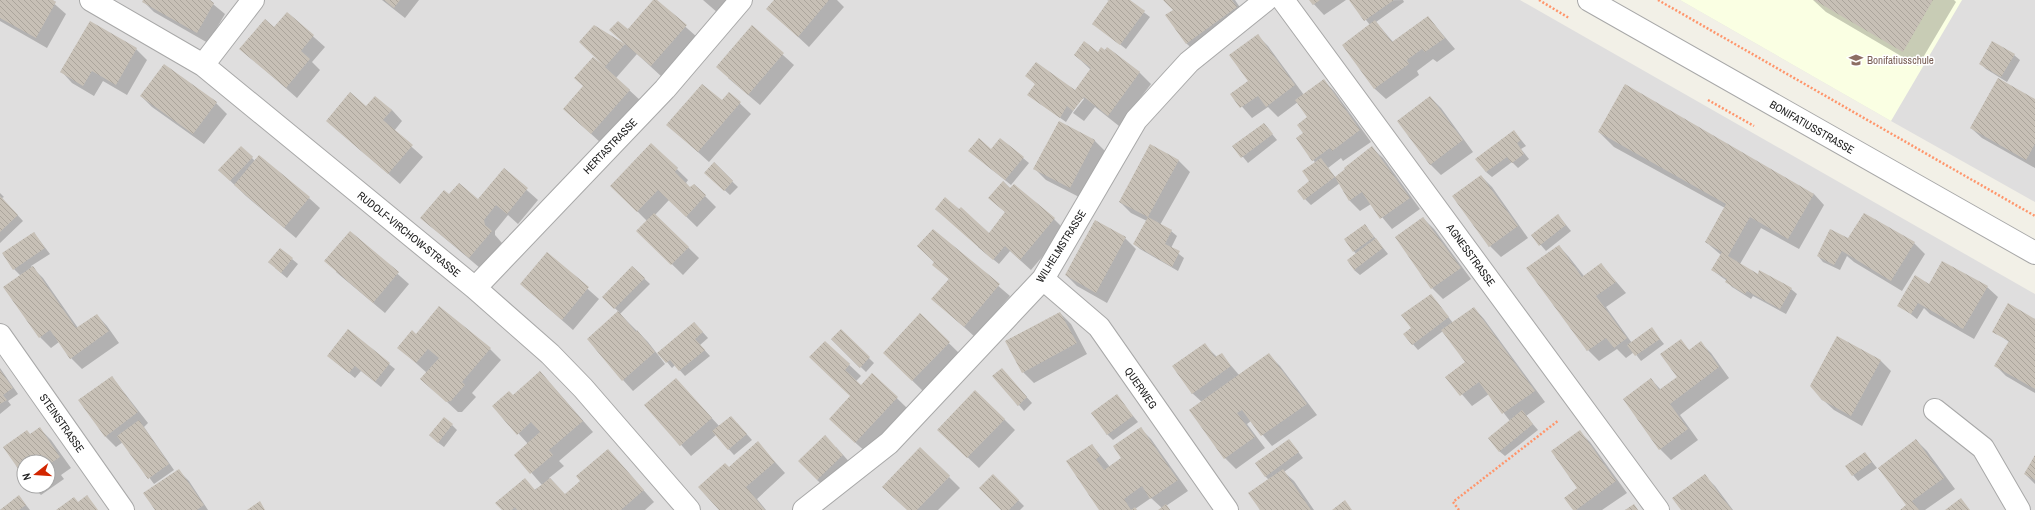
<svg xmlns="http://www.w3.org/2000/svg" width="2035" height="510" viewBox="0 0 2035 510" font-family="'Archivo Narrow',sans-serif">
<style>
.residential{fill:#dfdede;fill-rule:evenodd}
.education{fill:#faffe3}
.shadow{fill:#0003}
.building{fill:url(#building-back-hatch)}
.lines{fill:none;stroke-linecap:round;stroke-linejoin:round}
.minor-casing{stroke:#a8a8a8;stroke-width:24}
.tertiary-casing{stroke:#a8a8a8;stroke-width:24}
.path{stroke:#ff956b;stroke-width:2.5;stroke-dasharray:2 2;stroke-linecap:butt}
.minor{stroke:#fff;stroke-width:22}
.tertiary{stroke:#fff;stroke-width:22}
.labels{text-anchor:middle;stroke-width:3;stroke-linejoin:round;paint-order:stroke}
.education-label{font-size:11px;fill:#785e54;stroke:#fff;text-anchor:start}
.street-label{font-size:11px;fill:#212121;stroke:#fff}
</style>
<defs>
<pattern id="building-back-hatch" width="6" height="6" patternUnits="userSpaceOnUse"><rect width="6" height="6" fill="#c7c0b6"/><path d="M-1 5l2 2M0 0l6 6M5-1l2 2" fill="none" stroke="#aba59c"/></pattern>
</defs>
<rect width="100%" height="100%" fill="#f2f0e7"/>
<path class="residential" d="M0,0H1520L2035,294V510H0ZM24,462H48V486H24Z
M1680,0H2035V202L1891,121Z"/>
<path class="education" d="M1680,0H1962L1891,121Z"/>
<path class="shadow" d="M0,0H50L66,14L47,48L0,21Z
M145,0H208L225,14L208,43L154,12L144,2Z
M382,0H419L405,18Z
M655,0L697,37L662,77L637,54L616,78L641,101L602,144L575,119L602,66L625,44L611,30H628Z
M703,0H729L718,13Z
M775,0H837L844,7L809,47L768,9Z
M1107,0H1128L1150,17L1126,49L1094,24L1110,1Z
M1165,0H1235L1247,18L1198,54L1187,44L1167,15L1174,10Z
M1310,0H1346L1324,15Z
M1403,0L1404,2L1376,22L1393,42L1428,17L1455,49L1437,62L1433,59L1417,71L1419,75L1386,99L1375,89L1344,45L1370,25L1351,1Z
M1813,0H1954L1956,2L1918,66L1826,12Z
M287,13L325,47L312,62L320,70L297,98L241,49L274,29Z
M752,27L794,65L760,105L728,78Z
M1258,36L1268,46L1304,95L1324,81L1334,91L1371,142L1343,161L1341,158L1328,168L1336,178L1372,148L1383,158L1420,209L1392,229L1371,204L1360,211L1350,201L1340,183L1311,205L1305,199L1298,191L1310,181L1316,163L1313,160L1304,134L1309,117L1298,102L1278,117L1268,107L1252,118L1231,94L1249,81Z
M1108,48L1140,73L1151,84L1119,126L1095,107L1084,121L1073,113L1084,99L1082,97L1066,122L1028,95L1036,85L1027,76L1075,91L1091,70L1075,55L1098,53L1105,51Z
M136,49L147,60L127,95L103,81L94,96L72,83L62,72Z
M2014,55L2020,60L2007,82L1986,69L1980,63Z
M729,93L751,114L709,162L679,135L722,102Z
M141,96L216,103L227,114L204,144L152,107Z
M1430,97L1441,108L1473,152L1441,175L1430,164Z
M2035,100V168L1982,138L1971,128Z
M367,108L392,110L402,121L394,131L423,157L400,184L327,121Z
M1059,122L1095,141L1106,152L1081,198L1046,180L1035,169Z
M1264,124L1277,140L1248,163L1234,146Z
M1514,131L1526,146L1521,149L1529,159L1518,168L1512,162L1492,177L1486,172Z
M1599,132L1814,194L1824,205L1799,249L1761,228L1740,264L1758,275L1791,289L1797,294L1786,314L1753,296L1751,299L1732,287L1727,281L1712,270L1721,255L1706,242L1725,208L1614,147Z
M1000,139L1029,163L1011,185L975,156L992,150Z
M651,144L688,180L686,183L690,188L694,185L716,207L697,227L669,200L655,215L699,258L683,275L638,231L647,221L622,196Z
M1150,145L1179,161L1190,172L1160,225L1171,231L1177,236L1171,248L1184,258L1178,271L1140,249L1134,244L1147,221L1131,213L1120,202Z
M241,147L255,161L309,198L320,208L296,238L246,196L219,170Z
M714,164L738,187L730,195L706,173Z
M504,170L538,200L518,224L508,215L495,231V235L502,243L480,268L421,218L449,196L479,201Z
M1481,176L1492,187L1528,238L1501,257L1490,246Z
M1011,189L1054,219L1065,230L1031,270L1010,251L999,264L978,247L1006,213L990,198Z
M0,193L4,197L2,198L23,221L0,243Z
M1558,215L1571,231L1546,251L1533,236Z
M1423,218L1434,229L1471,279L1443,299L1432,288Z
M1365,225L1388,254L1360,275L1354,270L1356,254L1345,239Z
M933,230L1010,296L975,337L933,299L949,279L934,265L935,263Z
M350,232L409,284L385,313L336,272Z
M34,233L50,254L31,266L43,278L78,328L97,315L107,326L119,343L82,369L71,358L59,342L51,348L40,337L5,287L21,276L14,269Z
M1125,238L1136,249L1107,303L1077,286L1066,275Z
M1848,239L1914,243L1925,254L1902,291L1854,262L1847,256L1840,270L1823,262L1818,256Z
M1559,246L1569,257L1584,276L1601,264L1626,293L1606,307L1632,343L1652,329L1664,344L1641,361L1634,352L1626,358L1617,349L1599,361L1588,350Z
M280,249L298,264L287,278L275,268Z
M547,253L599,299L573,330L521,284Z
M632,267L650,284L620,314L648,342L665,364L633,391L623,380L619,312L603,297Z
M1929,285L1987,287L1998,297L1974,339L1930,314L1924,308L1917,319L1899,305Z
M1431,295L1453,323L1474,308L1484,319L1545,402L1526,416L1538,430L1505,456L1499,451L1510,421L1489,394L1472,406L1447,377L1467,362L1443,331L1418,350L1404,334L1412,328Z
M1060,313L1071,324L1087,354L1034,383L1023,372Z
M920,315L960,354L924,392L884,353Z
M2035,320V393L2006,376L1995,365L2009,342L1994,331Z
M700,329L708,338L700,345L710,356L685,376L675,365L672,368L667,362Z
M348,331L395,369L381,387L361,371L355,378L334,361Z
M841,331L874,363L866,372L832,339Z
M416,336L490,349L501,360L472,393L476,397L462,412H458L422,379L427,373L399,348Z
M1680,340L1690,351L1700,342L1711,353L1729,378L1680,415L1698,440L1671,460L1660,449L1651,379L1661,390L1678,377Z
M825,342L861,376L856,381L861,386L872,374L908,409L867,453L841,430L851,396Z
M1205,345L1217,357L1221,354L1240,376L1269,355L1280,366L1317,415L1272,446L1251,421L1247,424L1265,448L1236,469L1225,458L1202,402L1192,393Z
M1880,360L1891,371L1862,426L1834,410L1822,399Z
M0,368L18,394L8,401L11,405L0,414Z
M1007,375L1032,403L1024,411L1019,405Z
M112,377L148,423L144,427L174,470L154,484L123,442L116,447L105,436Z
M676,379L720,427L737,423L752,440L734,455L716,435L691,456L646,405Z
M550,383L593,432L559,461L564,466L549,478L565,496L582,481L608,450L654,502L645,510H503L542,485L516,455L528,444L494,406L513,396Z
M1117,396L1138,422L1113,440L1107,434Z
M1004,419L1015,430L979,468L949,440Z
M452,425L457,430L444,447L436,441Z
M1140,428L1151,439L1188,491L1166,506L1170,510H1159L1162,508L1151,498L1135,509L1136,510H1101L1092,445L1110,467L1123,458Z
M40,429L51,440L71,468L61,475L64,479L41,495L32,486H48V462H24V475L4,447L31,435Z
M1579,431L1590,442L1627,493L1602,510H1574L1579,488Z
M1289,440L1303,458L1284,472L1294,481L1314,510H1261L1269,480L1265,476Z
M1916,440L1927,451L1955,489L1925,510H1901L1907,505Z
M758,443L785,473L757,499L766,510H719L729,468Z
M836,447L853,466L828,490L817,480Z
M1865,453L1877,468L1858,481L1853,475Z
M2035,456V484L2025,474Z
M179,471L189,481L208,510H156Z
M993,475L1024,506L1020,510H1002Z
M1704,475L1715,486L1733,510H1682Z
M949,477L960,488L938,510H908Z
M19,496L30,510H0Z"/>
<path class="building" d="M0,0H53L56,2L36,38L0,18Z
M143,0H210L214,3L197,33L142,2Z
M384,0H400L394,8Z
M653,0H657L687,25L651,66L625,44L605,67L630,90L591,134L563,109L583,86L574,78L593,57L603,65L579,42L594,25L625,44L609,30L618,21L628,29Z
M774,0H829L798,37L766,9Z
M1109,0H1130L1145,11L1120,45L1092,24Z
M1163,0H1232L1237,7L1186,44L1165,15L1173,10Z
M1309,0H1320L1313,5Z
M1349,0H1394L1364,21Z
M1814,0H1933L1903,52Z
M287,12L314,35L301,51L310,59L286,88L239,49L265,19L274,27Z
M1428,16L1445,38L1425,52L1422,49L1407,60L1409,64L1374,89L1342,45L1375,20L1392,42Z
M90,21L137,48L116,85L92,71L83,86L60,72Z
M752,25L784,53L748,95L716,67Z
M1258,34L1295,85L1266,107L1258,96L1240,108L1230,94L1248,81L1229,55Z
M1084,41L1098,52L1101,47L1105,50L1107,47L1140,72L1108,116L1084,97L1073,111L1067,106L1060,118L1027,95L1035,84L1025,76L1036,62L1075,90L1091,68L1074,55Z
M1992,41L2015,54L2001,77L1979,64Z
M164,64L217,102L193,134L140,96Z
M1998,78L2035,99V144L2026,160L1970,128Z
M1324,79L1360,130L1332,151L1330,148L1312,161L1296,138L1303,133L1297,125L1307,117L1295,100Z
M702,84L722,100L729,92L741,102L698,152L666,125Z
M1625,84L1814,194L1788,239L1750,217L1728,256L1758,274L1759,270L1792,288L1780,309L1747,291L1745,294L1725,282L1727,279L1711,270L1722,252L1705,242L1726,204L1598,132Z
M350,92L366,106L375,96L392,110L383,120L413,145L388,174L326,121Z
M1430,96L1463,140L1430,165L1397,121Z
M1059,121L1095,140L1070,188L1033,169Z
M1264,123L1273,134L1241,158L1232,146Z
M1514,130L1521,140L1517,143L1524,154L1512,163L1507,157L1486,172L1475,159Z
M979,138L991,149L1000,138L1024,157L1005,180L968,151Z
M651,143L678,168L675,172L690,187L694,184L706,195L686,217L658,190L637,212L610,186Z
M1150,144L1179,160L1148,217L1119,202Z
M241,146L253,157L230,181L218,170Z
M1372,146L1410,198L1380,219L1362,192L1349,201L1335,177L1345,169L1344,168Z
M259,155L310,197L284,228L234,185Z
M1321,158L1335,177L1304,200L1297,191L1309,181L1302,171Z
M714,162L733,181L724,191L704,173Z
M504,168L528,188L507,214L496,205L484,220L485,225L492,231L469,258L420,218L444,190L449,194L459,183L478,199Z
M1481,175L1518,226L1489,247L1452,196Z
M1003,181L1010,188L1014,184L1055,218L1020,260L1005,246L993,260L935,209L945,197L959,209L961,207L989,233L1005,212L988,198Z
M0,196L18,215L0,232Z
M654,213L689,247L671,265L636,231Z
M1864,213L1915,242L1891,281L1842,251L1834,265L1817,256L1830,229L1848,238Z
M1558,214L1566,225L1539,246L1531,235Z
M1148,217L1172,230L1165,244L1180,251L1172,267L1133,244Z
M1423,217L1461,268L1431,289L1395,237Z
M1095,220L1126,237L1096,293L1065,275Z
M1365,224L1374,237L1353,252L1344,239Z
M933,229L1000,284L964,327L931,299L949,279L932,265L934,262L917,246Z
M350,231L399,272L373,303L324,261Z
M34,232L45,248L13,270L2,253Z
M1376,238L1383,248L1354,270L1347,260Z
M1559,245L1582,277L1601,263L1616,282L1596,296L1627,338L1614,348L1606,338L1587,351L1526,268Z
M280,248L293,258L281,273L268,262Z
M547,252L589,287L562,320L520,284Z
M1942,261L1988,286L1963,329L1918,303L1911,314L1897,306L1915,275L1929,284Z
M33,266L76,328L97,314L109,331L70,359L50,330L39,338L3,287Z
M632,266L645,278L614,309L602,297Z
M1431,294L1449,317L1412,345L1403,334L1411,328L1401,315Z
M2008,303L2035,319V389L1994,366L2009,341L1992,332Z
M439,306L491,348L462,382L465,385L451,401L446,402L420,379L439,358L428,349L416,363L397,348L412,330L416,334Z
M1474,307L1535,391L1502,414L1479,382L1460,396L1445,377L1465,362L1441,330Z
M618,311L636,332L637,330L655,352L622,381L587,339Z
M1060,312L1077,343L1022,373L1005,341Z
M920,313L950,342L912,381L883,353Z
M694,322L703,332L695,339L705,350L679,371L670,360L666,363L657,353Z
M1652,327L1660,339L1635,356L1627,345Z
M348,329L390,363L375,382L355,366L349,373L327,356Z
M841,329L870,357L860,368L831,339Z
M1837,336L1881,360L1851,416L1822,400L1810,386Z
M1681,339L1689,350L1701,341L1719,367L1670,404L1688,429L1659,450L1623,399L1651,378L1659,390L1677,377L1660,354Z
M825,341L850,364L845,370L861,385L872,373L898,397L855,443L829,419L850,396L809,357Z
M1205,343L1215,357L1222,353L1231,366L1192,394L1172,366Z
M1269,353L1307,404L1261,436L1242,410L1237,413L1255,437L1224,459L1189,410Z
M1002,368L1027,397L1018,406L992,376Z
M0,370L13,388L3,395L7,400L0,404Z
M540,371L583,421L549,450L553,455L530,474L514,455L540,432L531,422L517,435L492,406L509,391L513,395Z
M112,376L138,412L105,437L78,400Z
M676,378L712,418L680,446L644,405Z
M975,390L1005,419L967,458L937,430Z
M1117,394L1133,416L1107,435L1091,413Z
M1522,410L1533,424L1499,452L1488,438Z
M731,416L747,434L728,450L712,431Z
M444,417L453,424L438,443L429,435Z
M139,420L169,464L148,479L117,436Z
M40,427L60,457L51,463L54,468L48,472V462H24V477L3,447L27,430L30,434Z
M1141,427L1178,480L1150,499L1142,486L1124,499L1131,510L1135,507L1137,510H1099L1066,461L1092,444L1100,456L1096,459L1104,470L1121,458L1113,446Z
M1580,430L1616,481L1576,510H1573L1564,498L1577,488L1551,451Z
M825,435L843,455L817,480L798,461Z
M1289,439L1299,452L1265,477L1255,463Z
M1916,439L1944,478L1912,501L1919,510H1900L1906,505L1878,468Z
M758,441L775,462L746,487L765,510H719L698,487L725,463L729,467Z
M920,447L950,476L917,510H907L882,487Z
M608,449L644,490L621,510H517L515,507L512,510H502L495,503L525,478L535,490L550,478L565,494L580,481L576,476Z
M1865,452L1872,462L1852,476L1845,466Z
M2035,455V480L2024,474Z
M179,469L204,505L197,510H155L143,493Z
M1283,469L1298,491L1311,510H1260L1248,493Z
M993,474L1019,500L1009,510H1001L979,488Z
M1705,474L1721,496L1732,510H1681L1672,498Z
M19,495L26,505L19,510H0Z
M87,495L98,510H56L74,497L78,502Z
M1961,498L1970,510H1945Z
M1345,500L1352,510H1332Z
M260,501L265,510H247Z
M1166,504L1170,510H1158Z
M1634,504L1638,510H1625Z"/>
<g class="lines">
<defs>
<path id="minor" d="M91,0L203,65L475,288L550,354L583,388L689,510
M1283,0L1658,510
M203,65L253,0
M1043,279L1099,327L1227,510
M475,288L665,89L741,0
M0,335L123,510
M1935,410L1983,448L2019,510
M804,510L889,443L1043,279L1136,120L1189,62L1266,0"/>
<path id="tertiary" d="M1589,0L2035,253"/>
</defs>
<use href="#minor" class="minor-casing"/>
<use href="#tertiary" class="tertiary-casing"/>
<path class="path" d="M1539,0L1569,18
M1658,0L2035,216
M1708,100L1754,126
M1459,510L1453,502L1559,420"/>
<use href="#minor" class="minor"/>
<use href="#tertiary" class="tertiary"/>
</g>
<defs>
<symbol id="school-bare" viewBox="-9 -9 18 18"><path d="M0-5L7-2L0 1L-7-2ZM-4 1L0 2.5L4 1V4Q0 6-4 4Z" fill="#8d6e63" stroke="#fff" stroke-width="2.5" paint-order="stroke"/></symbol>
</defs>
<g fill-rule="evenodd">
<use href="#school-bare" x="1846" y="50" width="20" height="20"/>
</g>
<g class="labels">
<g class="education-label">
<text x="1867" y="64">Bonifatiusschule</text>
</g>
<g class="street-label">
<text transform="translate(1812 127) rotate(30)" y="4">BONIFATIUSSTRASSE</text>
<text transform="translate(610 146) rotate(-46)" y="4">HERTASTRASSE</text>
<text transform="translate(409 234) rotate(39)" y="4">RUDOLF-VIRCHOW-STRASSE</text>
<text transform="translate(1061 246) rotate(-58)" y="4">WILHELMSTRASSE</text>
<text transform="translate(1471 255) rotate(54)" y="4">AGNESSTRASSE</text>
<text transform="translate(1141 388) rotate(55)" y="4">QUERWEG</text>
<text transform="translate(62 423) rotate(55)" y="4">STEINSTRASSE</text>
</g>
</g>
<g transform="translate(36 474) rotate(253)"><circle r="19" fill="#ffffff" stroke="#a6a6a6"/>
<path d="M0-3L7 15L0 10L-7 15Z" fill="#d22600"/>
<text y="-6" font-size="11" font-weight="bold" text-anchor="middle" fill="#212121">N</text>
</g>
</svg>
